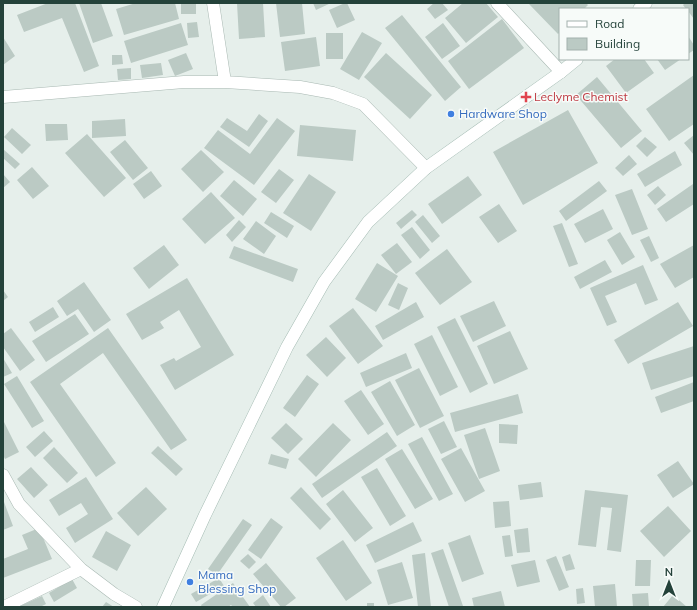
<svg xmlns="http://www.w3.org/2000/svg" width="697" height="610" viewBox="0 0 697 610" font-family="Mulish,sans-serif">
<style>
.building{fill:#bbcac4}
.lines{fill:none;stroke-linecap:round;stroke-linejoin:round}
.street-casing{stroke:#a8b8b2;stroke-width:13}
.secondary-casing{stroke:#a4bbb3;stroke-width:13}
.street{stroke:#fff;stroke-width:12}
.secondary{stroke:#fff;stroke-width:12}
.health-dot{fill:#e0444e;stroke:#f7fbf9;stroke-width:1.5}
.shop-dot{fill:#3f7fe0;stroke:#f7fbf9;stroke-width:1.5}
.labels{text-anchor:middle;stroke-width:3;stroke-linejoin:round;paint-order:stroke}
.health-label{font-size:12px;fill:#be3a42;stroke:#f7fbf9;text-anchor:start}
.shop-label{font-size:12px;fill:#366cbe;stroke:#f7fbf9;text-anchor:start}
</style>
<rect width="100%" height="100%" fill="#e6efeb"/>
<path class="building" d="M48,3H75L99,66L84,72L62,18L24,32L17,15Z
M79,3H101L113,36L93,43Z
M136,3H175L179,19L124,35L116,9Z
M181,3H196V14H181Z
M237,3H263L265,37L239,39Z
M276,3H302L305,34L280,37Z
M313,3H331L316,10Z
M345,3H347L355,20L337,28L329,10Z
M434,3H442L448,10L435,19L427,9Z
M463,3H486L498,17L466,43L445,18Z
M531,3H586L588,5L584,9H560V32L558,34L529,4Z
M685,3H694V19L688,11V9H686L683,5Z
M402,15L461,87L445,101L385,28Z
M502,19L524,48L469,89L448,61Z
M197,22L199,37L188,38L187,23Z
M181,23L188,45L131,63L124,41Z
M443,23L460,46L442,59L425,37Z
M362,32L382,43L359,80L340,69Z
M326,33H343V59H326Z
M688,36L694,45V50L688,54Z
M3,37L15,56L3,65Z
M316,37L320,66L285,71L281,42Z
M186,53L193,69L175,76L168,60Z
M386,53L432,95L410,119L364,77Z
M112,55H122L123,64L112,65Z
M615,59H644L654,73L626,93L606,66Z
M657,59H681L665,70Z
M161,63L163,75L142,78L140,65Z
M131,68V79L118,80L117,69Z
M694,75V124L669,141L646,109Z
M597,77L642,131L621,148L576,95Z
M568,110L598,163L523,205L493,152Z
M259,114L268,121L249,147L220,127L227,118L247,131Z
M277,118L295,131L254,185L204,148L218,130L250,154Z
M125,119L126,136L92,138V121Z
M45,124H67L68,140L46,141Z
M300,125L356,130L353,161L297,156Z
M12,128L31,145L22,154L4,137Z
M87,134L126,178L104,197L65,153Z
M694,135V155L684,143Z
M645,137L657,147L647,157L636,146Z
M125,140L148,168L133,180L110,152Z
M3,149L20,164L15,169L3,158Z
M201,150L224,172L203,192L181,169Z
M675,151L682,165L645,187L637,174Z
M629,155L637,164L623,176L615,168Z
M32,167L49,186L33,199L17,180Z
M279,169L294,180L276,203L261,192Z
M151,171L162,186L144,199L133,184Z
M3,174L10,182L3,188Z
M309,174L336,192L311,231L283,213Z
M468,176L482,195L442,224L428,204Z
M234,180L257,199L243,216L220,196Z
M599,181L607,191L566,221L559,211Z
M693,184L694,186V204L666,222L657,209Z
M658,186L666,195L655,205L647,195Z
M632,189L648,229L632,235L615,195Z
M211,192L235,218L205,244L182,219Z
M499,204L517,231L498,243L479,217Z
M603,209L613,229L585,243L574,224Z
M412,210L417,215L401,229L396,223Z
M271,212L294,226L287,238L264,223Z
M423,215L440,236L432,243L415,222Z
M239,220L246,227L232,242L226,235Z
M256,221L276,236L264,254L243,239Z
M562,223L578,264L569,267L553,226Z
M412,227L430,250L420,259L401,235Z
M620,232L635,257L622,265L607,240Z
M649,236L659,258L651,262L640,240Z
M397,243L412,262L396,274L381,255Z
M164,245L179,265L149,289L133,268Z
M694,245V277L675,288L660,264Z
M234,246L298,269L293,282L229,258Z
M447,249L472,282L440,305L415,273Z
M605,260L612,272L580,289L574,277Z
M377,263L398,276L376,312L355,299Z
M643,265L658,300L645,305L636,283L605,296L617,322L607,326L590,288Z
M187,278L234,355L175,390L160,365L174,358L176,361L201,347L179,310L160,322L164,328L142,340L126,314Z
M84,282L111,320L94,332L78,309L67,316L57,301Z
M398,283L408,288L399,310L388,305Z
M3,290L8,297L3,301Z
M494,301L506,326L473,342L460,316Z
M416,302L424,317L383,340L375,326Z
M678,302L693,326L628,364L614,340Z
M53,307L59,317L35,332L29,322Z
M353,308L383,346L358,364L329,326Z
M75,314L89,334L46,362L32,341Z
M455,318L488,384L470,393L437,327Z
M11,328L35,360L20,371L3,347V334Z
M108,328L187,440L171,450L103,353L60,384L116,463L96,477L30,382Z
M510,331L528,369L494,384L477,346Z
M432,335L458,387L440,396L414,344Z
M326,337L346,358L327,377L306,355Z
M694,346V376L651,390L642,363Z
M406,353L412,368L366,387L360,373Z
M3,358L12,373L3,377Z
M419,368L444,416L420,428L395,380Z
M307,375L319,384L295,417L283,408Z
M17,376L44,421L32,428L4,384Z
M390,381L415,425L397,436L371,392Z
M694,382V401L661,413L655,397Z
M361,390L384,424L368,435L344,401Z
M518,394L523,413L455,432L450,413Z
M3,420L19,452L5,459L3,455Z
M444,421L457,447L441,454L428,429Z
M286,423L303,439L288,454L271,438Z
M333,423L351,440L316,477L298,459Z
M499,424L518,425L517,444L499,443Z
M485,428L500,471L479,479L464,435Z
M44,431L53,441L35,457L26,447Z
M387,432L397,446L322,498L312,484Z
M422,437L453,494L439,501L408,444Z
M158,446L183,469L176,476L151,453Z
M54,447L78,473L67,483L43,458Z
M461,448L485,491L465,502L441,459Z
M402,449L433,499L415,509L385,459Z
M271,454L289,459L286,469L268,464Z
M678,461L694,484L673,498L657,475Z
M31,467L48,485L34,498L17,479Z
M377,468L406,516L390,526L361,477Z
M86,477L113,519L75,543L66,528L88,514L81,503L59,516L49,500Z
M541,482L543,497L520,500L518,485Z
M146,487L167,509L138,536L117,513Z
M301,487L331,519L320,530L290,498Z
M343,490L373,528L355,542L326,504Z
M585,490L628,495L621,552L607,550L612,508L601,507L596,547L578,545Z
M509,501L511,526L495,528L493,502Z
M4,502L13,526L3,530V503Z
M668,506L691,531L664,557L640,531Z
M271,518L283,527L261,559L248,550Z
M243,519L252,525L217,575L208,569Z
M413,522L422,541L375,563L366,545Z
M39,528L52,559L3,578V559L28,549L22,535Z
M528,528L530,552L517,553L514,530Z
M106,531L131,545L117,571L92,557Z
M470,535L484,574L462,582L448,543Z
M510,535L513,556L505,557L502,536Z
M343,540L372,583L346,601L316,558Z
M443,549L463,606L459,607H449L431,553Z
M425,553L431,607H418L412,555Z
M248,554L256,562L249,569L240,561Z
M570,554L575,569L566,571L562,557Z
M556,556L569,587L559,591L546,560Z
M535,560L540,582L517,587L511,565Z
M636,560H651L650,586H635Z
M402,562L413,598L388,605L377,570Z
M266,563L296,598L284,607H281L253,574Z
M219,578L224,586L196,602L191,594Z
M72,579L77,588L54,602L49,593Z
M233,583L250,607H233L231,605L228,607H202L201,605Z
M615,584L617,607H595L593,586Z
M583,588L585,603L577,604L576,589Z
M501,591L505,607H474L472,598Z
M648,593L649,607H633L632,594Z
M263,595L271,607H256L253,603Z
M673,595L687,607H663Z
M42,596L46,604L40,607H18Z
M106,602L114,607H102Z
M367,603H374V607H367Z"/>
<g class="lines">
<defs>
<path id="street" d="M213,3L225,82
M497,3L561,72
M3,97L184,82H225L300,87L333,93L363,104L426,168
M3,475L19,504L81,569
M4,607L81,569L114,594L136,607"/>
<path id="secondary" d="M639,9L646,3
M163,607L205,515L287,347L324,282L368,222L426,168L561,72L577,59"/>
</defs>
<use href="#street" class="street-casing"/>
<use href="#secondary" class="secondary-casing"/>
<use href="#street" class="street"/>
<use href="#secondary" class="secondary"/>
</g>
<path class="health-dot" d="M524 91h4v4h4v4h-4v4h-4v-4h-4v-4h4z"/>
<g class="shop-dot">
<circle cx="451" cy="114" r="4"/>
<circle cx="190" cy="582" r="4"/>
</g>
<g class="labels">
<g class="health-label">
<text x="534" y="101">Leclyme Chemist</text>
</g>
<g class="shop-label">
<text x="459" y="118">Hardware Shop</text>
<text x="198" y="579">Mama<tspan x="198" dy="14">Blessing Shop</tspan></text>
</g>
</g>
<rect width="697" height="610" fill="none" stroke="#24423a" stroke-width="8"/>
<rect x="559" y="8" width="130" height="52" fill="#f7fbf9" stroke="#a3b1ad"/>
<rect x="567" y="21" width="20" height="6" fill="#ffffff" stroke="#a3b1ad"/>
<text x="595" y="28" font-size="12" fill="#24423a">Road</text>
<rect x="567" y="38" width="20" height="12" fill="#bbcac4" stroke="#a3b1ad"/>
<text x="595" y="48" font-size="12" fill="#24423a">Building</text>
<g transform="translate(669 582)" stroke="#f7fbf9" stroke-width="3" paint-order="stroke">
<path d="M0-3L7 15L0 10L-7 15Z" fill="#24423a"/>
<text y="-6" font-size="11" font-weight="bold" text-anchor="middle" fill="#24423a">N</text>
</g>
</svg>
